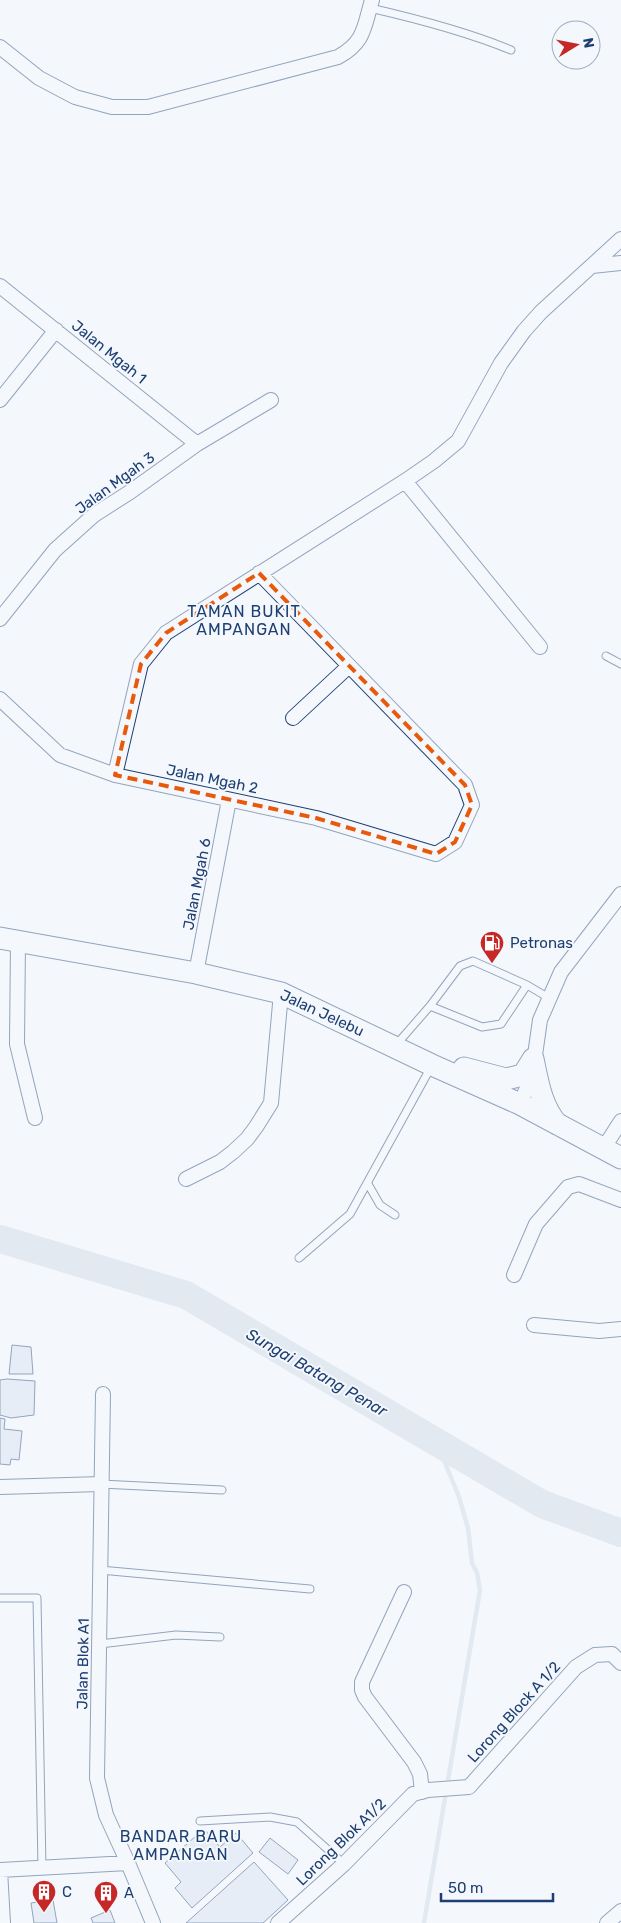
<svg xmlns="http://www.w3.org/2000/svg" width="621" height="1923" viewBox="0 0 621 1923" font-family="Rubik,sans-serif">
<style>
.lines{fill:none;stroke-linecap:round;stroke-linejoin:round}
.stream{stroke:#cfd7e4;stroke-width:4.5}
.river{stroke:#cfd7e4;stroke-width:28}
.building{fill:#d5e0f0;stroke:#1d3f73}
.lane-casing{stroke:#1d3f73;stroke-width:9}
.street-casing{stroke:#1d3f73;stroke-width:16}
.primary-casing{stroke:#1d3f73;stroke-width:23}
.lane{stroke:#f4f7fb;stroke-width:7}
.street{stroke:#f4f7fb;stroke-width:14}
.primary{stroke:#f4f7fb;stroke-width:21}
.marked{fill:none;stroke:#e8590c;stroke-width:4;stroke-dasharray:10 6;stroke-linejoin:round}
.labels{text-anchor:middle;stroke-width:4;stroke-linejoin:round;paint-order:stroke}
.street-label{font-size:15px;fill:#1d3f73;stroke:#f4f7fb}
.poi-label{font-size:15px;fill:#1d3f73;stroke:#f4f7fb;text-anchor:start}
.neighbourhood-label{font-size:16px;letter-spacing:1px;fill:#1d3f73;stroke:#f4f7fb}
.water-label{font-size:16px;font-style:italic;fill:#1d3f73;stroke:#f4f7fb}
</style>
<rect width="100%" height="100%" fill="#f4f7fb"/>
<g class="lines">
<path class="stream" d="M424,1923L480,1590L477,1573L472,1563L468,1528L459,1497L437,1443"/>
<path class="river" d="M0,1239L186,1295L542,1504L621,1533"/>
</g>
<path class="building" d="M12,1345L31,1347L33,1374H9Z
M7,1379L35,1381L34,1415L11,1418L0,1415V1380Z
M0,1418L5,1419L4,1429L22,1431L19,1460L11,1459L10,1465L0,1464Z
M204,1829L220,1847L236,1833L253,1853L192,1908L175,1888L181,1882L165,1863Z
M270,1838L298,1860L288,1874L259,1852Z
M254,1862L288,1900L263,1923H186Z
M53,1900L57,1923H34L31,1903Z
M110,1910L115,1923H93L91,1918Z"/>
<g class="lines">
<defs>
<path id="lane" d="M370,8C418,19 465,31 511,50
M606,656L621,664
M430,1006L482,1027L501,1024L527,985
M396,1045L430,1006L460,966L473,961L527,985L549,998
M368,1184L380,1205L395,1215
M299,1258L350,1214L431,1067
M101,1484L222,1490
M100,1570L310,1589
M0,1598H37L42,1868
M100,1644L176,1635L220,1637
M200,1821L270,1817L297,1822L344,1864"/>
<path id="street" d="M0,47L39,78L75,97L112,107H148L338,57C365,42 364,27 372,0
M592,266L621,263
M0,286L197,444
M0,400L56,330
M405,481L540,647
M0,619L55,550L94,515L130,492L197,444L271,400
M0,699L60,755L115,775L316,818L436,854L455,842L472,805L465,785L259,573
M293,718L349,666
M115,775L141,664L166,633L405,481L434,461L458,441L501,363L524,331L541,312L621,239
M18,941L17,1044L35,1118
M196,973L229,800
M520,1104L532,1076L540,1020L561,972L621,894
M603,1149L621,1121
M186,1179L220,1162L233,1152L247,1139L256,1127L271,1103L281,993
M514,1275L536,1224L568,1187L579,1184L621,1200
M534,1325L599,1331L621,1329
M103,1394L97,1778L106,1815L128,1863L153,1923
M0,1487L101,1484
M404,1592L362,1682V1690L365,1697L414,1762L420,1774L422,1792
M0,1870L128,1863
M0,1870L3,1923
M278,1923L344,1864L413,1794L428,1790L469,1787L576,1667L595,1655L612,1654L621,1663
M607,1923L621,1911"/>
<path id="primary" d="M0,938L196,973L281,993L432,1065L520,1104L621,1158
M533,1059C538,1082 541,1105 557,1124
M464,1068L506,1079L523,1075L533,1059"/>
</defs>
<use href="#lane" class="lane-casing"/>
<use href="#street" class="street-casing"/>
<use href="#primary" class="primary-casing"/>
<use href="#lane" class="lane"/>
<use href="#street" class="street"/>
<use href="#primary" class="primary"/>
</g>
<path d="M0 0H621V1923H0ZM259,573L465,785L472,805L455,842L436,854L316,818L115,775L141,664L166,633Z" fill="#f4f7fb" fill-opacity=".55" fill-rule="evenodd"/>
<path class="marked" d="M259,573L465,785L472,805L455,842L436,854L316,818L115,775L141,664L166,633Z"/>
<defs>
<symbol id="fuel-pin" viewBox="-11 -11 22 30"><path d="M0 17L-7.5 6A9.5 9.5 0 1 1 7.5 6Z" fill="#c62828" stroke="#f4f7fb"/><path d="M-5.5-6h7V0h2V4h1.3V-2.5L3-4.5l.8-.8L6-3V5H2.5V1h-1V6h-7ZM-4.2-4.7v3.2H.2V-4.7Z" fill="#fff"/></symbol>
<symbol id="building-pin" viewBox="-11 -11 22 30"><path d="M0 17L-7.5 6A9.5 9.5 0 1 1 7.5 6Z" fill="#c62828" stroke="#f4f7fb"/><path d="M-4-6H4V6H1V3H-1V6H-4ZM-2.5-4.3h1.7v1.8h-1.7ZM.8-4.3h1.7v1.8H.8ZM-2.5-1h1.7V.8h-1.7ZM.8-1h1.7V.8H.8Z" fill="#fff"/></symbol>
</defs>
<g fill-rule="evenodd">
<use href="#fuel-pin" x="478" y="929" width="28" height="38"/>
<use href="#building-pin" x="30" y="1878" width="28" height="38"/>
<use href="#building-pin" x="92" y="1879" width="28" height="38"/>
</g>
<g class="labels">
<g class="street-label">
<text transform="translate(109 352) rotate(39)" y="5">Jalan Mgah 1</text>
<text transform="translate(115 483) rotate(-36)" y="5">Jalan Mgah 3</text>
<text transform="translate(212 779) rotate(12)" y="5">Jalan Mgah 2</text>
<text transform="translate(197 884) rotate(-79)" y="5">Jalan Mgah 6</text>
<text transform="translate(322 1013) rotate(25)" y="5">Jalan Jelebu</text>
<text transform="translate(83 1664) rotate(-89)" y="5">Jalan Blok A1</text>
<text transform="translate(514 1712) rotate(-48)" y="5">Lorong Block A 1/2</text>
<text transform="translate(341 1842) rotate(-44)" y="5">Lorong Blok A1/2</text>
</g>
<g class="poi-label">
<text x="510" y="948">Petronas</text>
<text x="62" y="1897">C</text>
<text x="124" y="1898">A</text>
</g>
<g class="neighbourhood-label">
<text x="244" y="617">TAMAN BUKIT<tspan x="244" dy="18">AMPANGAN</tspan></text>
<text x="181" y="1842">BANDAR BARU<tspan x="181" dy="18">AMPANGAN</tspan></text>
</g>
<g class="water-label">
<text transform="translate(317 1372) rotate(30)" y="6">Sungai Batang Penar</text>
</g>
</g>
<g transform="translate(576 45) rotate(80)"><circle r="24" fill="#f4f7fb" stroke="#9eadc5"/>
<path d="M0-4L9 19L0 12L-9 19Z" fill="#c62828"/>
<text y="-8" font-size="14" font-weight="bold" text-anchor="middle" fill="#1d3f73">N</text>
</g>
<path d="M441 1893v8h112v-8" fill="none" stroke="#1d3f73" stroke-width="2.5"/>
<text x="448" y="1893" font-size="15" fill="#1d3f73" stroke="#f4f7fb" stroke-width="4" paint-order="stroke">50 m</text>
</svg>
